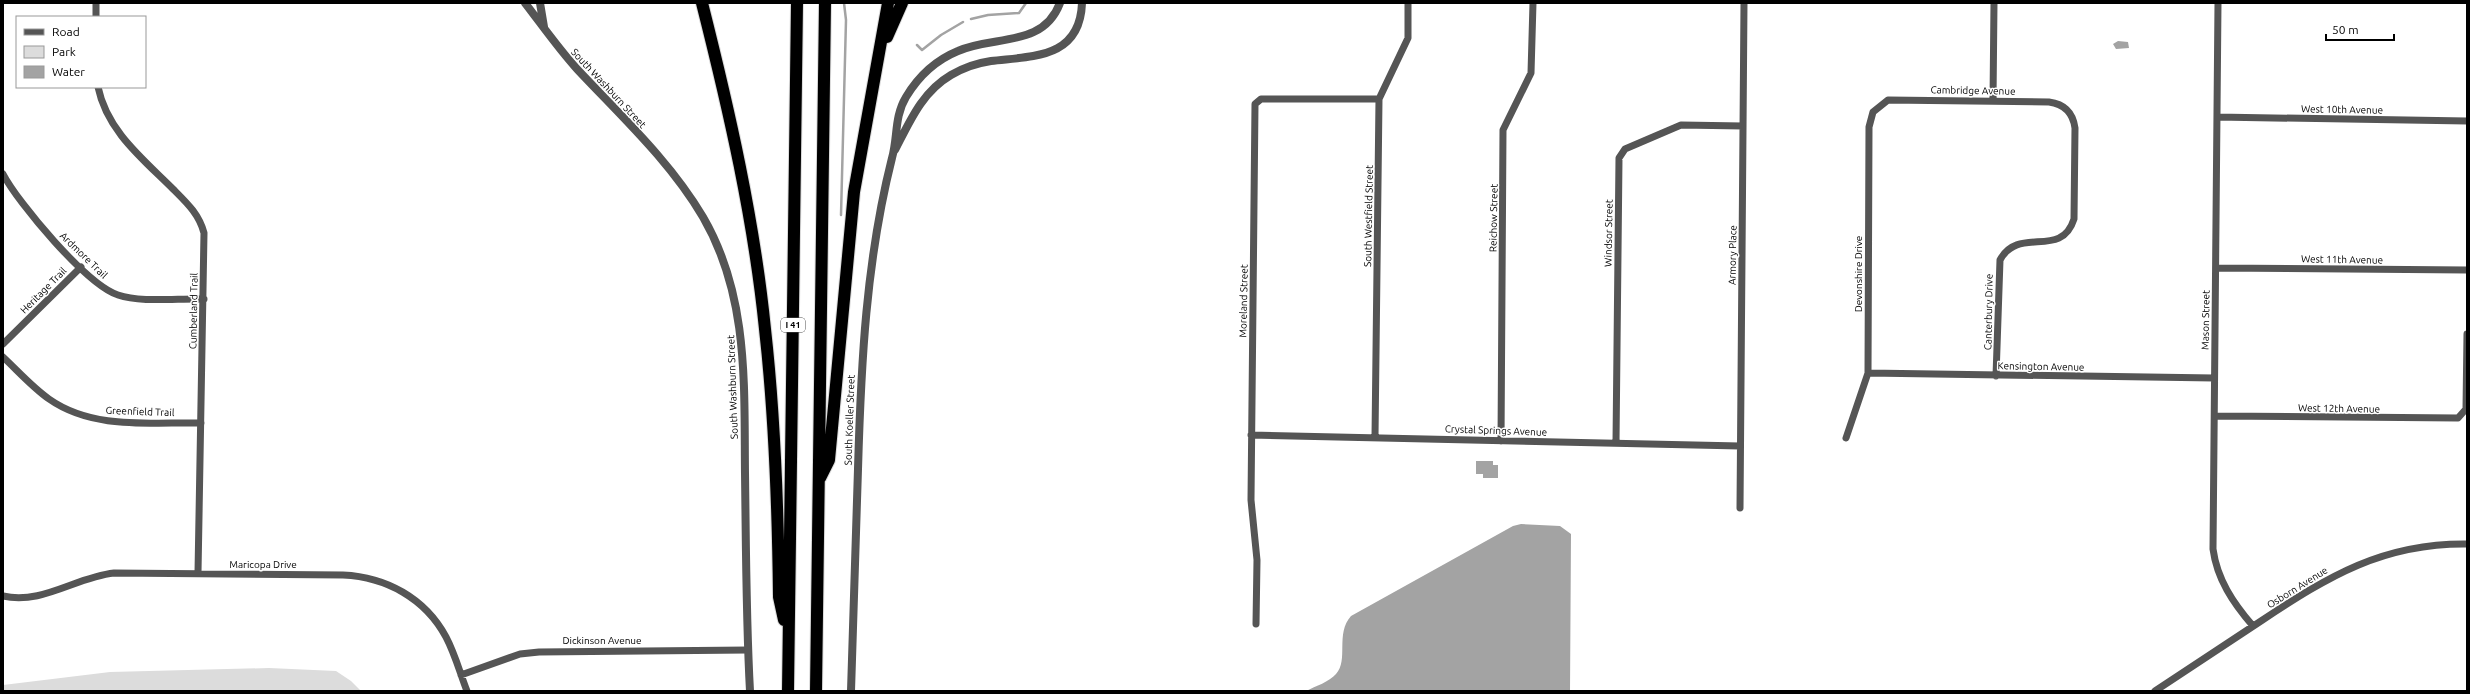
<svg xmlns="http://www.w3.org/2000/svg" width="2470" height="694" viewBox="0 0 2470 694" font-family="Ubuntu,sans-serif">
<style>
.green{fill:#dcdcdc}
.water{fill:#a3a3a3}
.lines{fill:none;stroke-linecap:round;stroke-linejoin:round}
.stream{stroke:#a3a3a3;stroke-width:2.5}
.motorway-casing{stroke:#dbdbdb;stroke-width:14}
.minor{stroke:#555;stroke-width:7}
.tertiary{stroke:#555;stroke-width:8}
.motorway{stroke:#000;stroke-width:12}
.labels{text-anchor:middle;stroke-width:3;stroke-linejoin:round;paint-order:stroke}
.shield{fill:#fff;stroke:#4c4c4c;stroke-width:1}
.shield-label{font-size:9px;font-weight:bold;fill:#000}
.street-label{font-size:10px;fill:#000;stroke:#fff}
</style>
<rect width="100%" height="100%" fill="#fff"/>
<path class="green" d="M269,668L336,671L351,681L361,691H3V685L110,672Z"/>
<path class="water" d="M2118,41L2128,42L2129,48L2116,49L2113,44Z
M1476,461H1493V465H1498V478H1483V474H1476Z
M1521,524L1560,526L1571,534L1570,691H1306C1316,686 1329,682 1336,674C1349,660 1335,634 1351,616L1513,526Z"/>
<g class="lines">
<path class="stream" d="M971,19L988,15L1019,13L1026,3
M917,45L922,50L941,35L963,22
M841,215L846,20L844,3"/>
<defs>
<path id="motorway" d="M702,3C729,110 754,219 765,329C775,418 778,507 779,597L784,620
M887,37L902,3
M820,478L829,460L854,192L888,3
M788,691L797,3
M816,691L825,3"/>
</defs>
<use href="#motorway" class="motorway-casing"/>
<path class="minor" d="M2218,3L2213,549C2217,579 2233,603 2253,626
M96,17V3
M98,87C107,131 143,159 173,189C187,203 199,214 204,233L198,573
M1993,100L1994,3
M2217,117L2467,121
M3,174C18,203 87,285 118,295C141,303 179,298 204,299
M2216,268L2467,270
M3,344L81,267
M3,357C18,371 32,387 49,399C93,430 150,422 201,423
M1868,373L2214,378
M2215,416L2458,418L2466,409L2467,334
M1251,435L1740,446
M1375,437L1379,99L1408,38V3
M1846,438L1868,373L1869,127L1873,112L1888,100L2049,102C2064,104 2073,113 2075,128L2074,219C2061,260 2019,225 2000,260L1996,376
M1501,441L1503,130L1531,73L1533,3
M1616,443L1619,158L1625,149L1681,125L1743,126
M1740,508L1744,3
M3,596C42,605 76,577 114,573L343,575C386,577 425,598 446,637C455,654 460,673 467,691
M1256,624L1257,560L1251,500L1255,104L1261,99H1379
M461,675L520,654L539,652L748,650
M2155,691C2190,668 2226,644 2261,621C2329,576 2383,543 2467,544"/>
<path class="tertiary" d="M525,3C542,25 558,48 577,69C621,116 670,161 703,217C749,296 744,385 745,473C746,546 746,619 750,691
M540,3L544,27
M895,150C910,121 922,92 951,75C963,68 977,63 991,61C1032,56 1080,59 1082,3
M851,691C853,617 855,543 858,469C861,364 866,261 892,158C898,137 894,117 906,97C918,77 936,60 958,51C994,35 1043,48 1060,3"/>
<use href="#motorway" class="motorway"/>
</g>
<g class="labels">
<rect class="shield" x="781" y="318" width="24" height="14" rx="3"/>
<g class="shield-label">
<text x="793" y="328">I 41</text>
</g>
<g class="street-label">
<text transform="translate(609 88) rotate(47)" y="4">South Washburn Street</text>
<text transform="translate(1973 90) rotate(1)" y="4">Cambridge Avenue</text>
<text transform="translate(2342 109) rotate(1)" y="4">West 10th Avenue</text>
<text transform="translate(1368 216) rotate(-89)" y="4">South Westfield Street</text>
<text transform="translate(1493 218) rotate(-89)" y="4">Reichow Street</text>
<text transform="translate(1608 233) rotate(-89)" y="4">Windsor Street</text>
<text transform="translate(84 255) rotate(44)" y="4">Ardmore Trail</text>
<text transform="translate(1732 255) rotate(-89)" y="4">Armory Place</text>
<text transform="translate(2342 259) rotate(1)" y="4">West 11th Avenue</text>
<text transform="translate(1858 274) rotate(-90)" y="4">Devonshire Drive</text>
<text transform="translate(43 290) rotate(-45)" y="4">Heritage Trail</text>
<text transform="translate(1243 301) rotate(-89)" y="4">Moreland Street</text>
<text transform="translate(193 311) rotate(-89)" y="4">Cumberland Trail</text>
<text transform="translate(1988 312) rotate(-89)" y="4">Canterbury Drive</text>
<text transform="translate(2205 320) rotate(-89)" y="4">Mason Street</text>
<text transform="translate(2041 366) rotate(1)" y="4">Kensington Avenue</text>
<text transform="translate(732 387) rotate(-92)" y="4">South Washburn Street</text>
<text transform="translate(2339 408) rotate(1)" y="4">West 12th Avenue</text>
<text transform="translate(140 411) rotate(2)" y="4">Greenfield Trail</text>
<text transform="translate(849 420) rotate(-88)" y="4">South Koeller Street</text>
<text transform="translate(1496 430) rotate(2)" y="4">Crystal Springs Avenue</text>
<text x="263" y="568">Maricopa Drive</text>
<text transform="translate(2297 587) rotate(-32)" y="4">Osborn Avenue</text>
<text x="602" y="644">Dickinson Avenue</text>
</g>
</g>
<rect width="2470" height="694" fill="none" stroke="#000000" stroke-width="8"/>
<rect x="16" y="16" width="130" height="72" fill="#ffffff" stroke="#999999"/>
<rect x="24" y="29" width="20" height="6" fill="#555555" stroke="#999999"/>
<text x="52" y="36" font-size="12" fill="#000000">Road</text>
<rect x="24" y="46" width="20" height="12" fill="#dcdcdc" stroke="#999999"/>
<text x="52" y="56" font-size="12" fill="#000000">Park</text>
<rect x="24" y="66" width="20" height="12" fill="#a3a3a3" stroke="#999999"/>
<text x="52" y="76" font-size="12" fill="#000000">Water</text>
<path d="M2326 34v6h68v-6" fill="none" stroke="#000000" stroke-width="2"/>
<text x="2332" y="34" font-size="12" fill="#000000" stroke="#ffffff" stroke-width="3" paint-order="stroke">50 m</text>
</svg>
